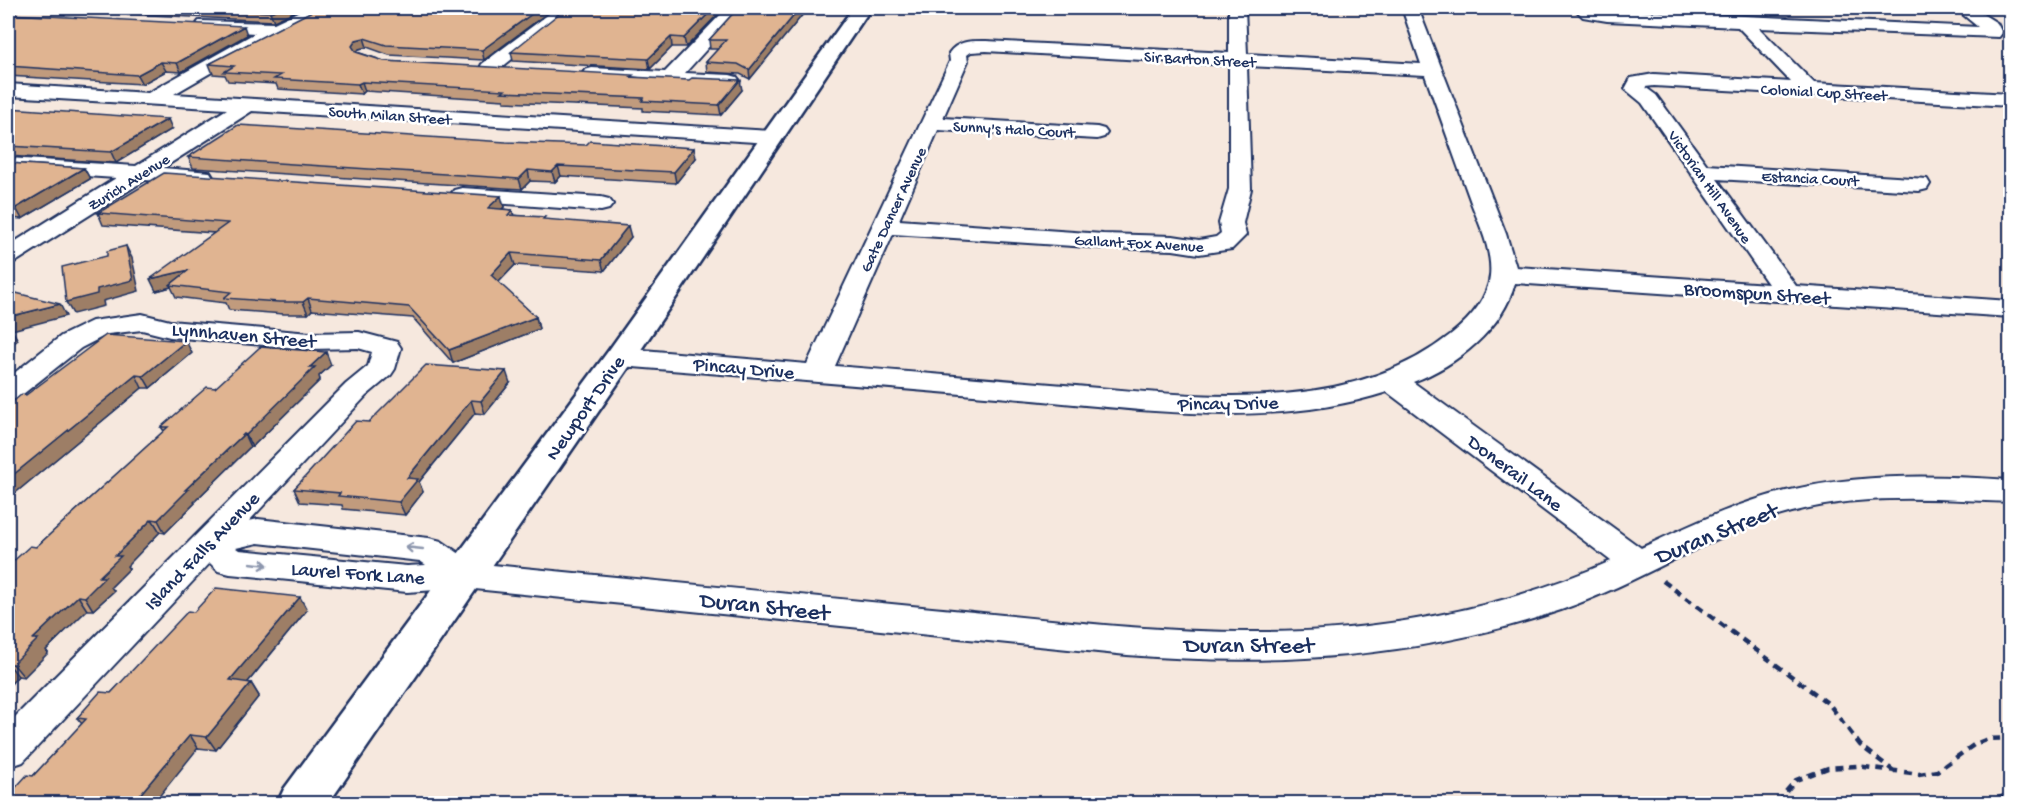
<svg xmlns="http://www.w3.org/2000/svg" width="2018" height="811" viewBox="0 0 2018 811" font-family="'Gochi Hand',sans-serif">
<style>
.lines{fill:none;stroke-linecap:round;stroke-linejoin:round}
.street-casing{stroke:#1b2f5e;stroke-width:4}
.secondary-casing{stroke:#1b2f5e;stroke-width:5}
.path{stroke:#1b2f5e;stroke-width:4.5;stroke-dasharray:8 6;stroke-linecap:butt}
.street{fill:#fff;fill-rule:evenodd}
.secondary{fill:#fff;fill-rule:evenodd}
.wall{fill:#c19b7d;stroke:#1b2f5e;stroke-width:1.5}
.shaded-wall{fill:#9d7e66;stroke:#1b2f5e;stroke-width:1.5}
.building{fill:#e0b491;stroke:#1b2f5e;stroke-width:1.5}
.oneway{stroke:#8d97ae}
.labels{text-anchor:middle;stroke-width:5;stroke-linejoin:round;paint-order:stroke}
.far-street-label{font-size:16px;fill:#1b2f5e;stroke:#fff}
.street-label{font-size:20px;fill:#1b2f5e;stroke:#fff}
.near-street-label{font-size:24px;fill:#1b2f5e;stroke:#fff}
</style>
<rect width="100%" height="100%" fill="#f6e8de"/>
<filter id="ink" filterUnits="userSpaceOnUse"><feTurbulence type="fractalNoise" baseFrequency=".0167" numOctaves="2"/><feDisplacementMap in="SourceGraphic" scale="12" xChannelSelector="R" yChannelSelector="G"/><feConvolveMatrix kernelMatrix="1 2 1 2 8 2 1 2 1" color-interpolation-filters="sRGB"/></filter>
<g filter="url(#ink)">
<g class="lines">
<defs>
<path id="street" d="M306,8H326L324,12L257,46L174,94L772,131L779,133L783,137L779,141L772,143L252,111L163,168L210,172L213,177L210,182L202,184L145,180L17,261L8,263V246L116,178L8,171V158L136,166L227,109L8,96V84L148,93L255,33L205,30L199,29L196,25L199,21L274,23Z
M557,8H575L496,72H482L480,68L482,64Z
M727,8H744L685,73L730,75L737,77L740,81L737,85L730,87L592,80L585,78L582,74L585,70L592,68L665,72Z
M1229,8H1245L1247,54L1421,64L1402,8H1418L1506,234L1516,267L1768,284L1642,103L1625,89L1631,78L1654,74L1791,82L1738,27L1607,21L1583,17L1574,8L1978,27L1955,8H1973L1997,23L2002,33L1999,37L1759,28L1814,83L2010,94V106L1654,86L1645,87L1656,95L1707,165L1927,179L1930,184L1927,189L1919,191L1717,179L1796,286L2010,301V317L1515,283C1503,329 1456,366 1413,382L1641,548C1688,526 1736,503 1786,491C1860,473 1935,475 2010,480V502C1937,499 1864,493 1792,512C1711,533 1640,583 1561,610C1419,658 1276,667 1127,655L465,588L407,592L230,574L218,571L210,563L23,762L8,767V724L346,384L368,366L372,352L358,348L310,349L170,337L142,330L108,334L81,348L18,398L8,401V378L61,336L92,321L142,314L170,321L310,333L359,332L397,342L401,348L395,369L391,375L366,396L249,521L258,519L429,538L441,541L473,563C623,578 773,592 922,607C1031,617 1141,632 1251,632C1373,633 1499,611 1611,561L1387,392C1266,431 1133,408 1009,398C879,387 750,376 620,366L610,363L606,357L610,351L620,348L807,364L950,61L949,53C958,40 972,41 986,41L1229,53ZM986,51L1229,65V189L1219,223L1221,233L1216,237L1199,240L1173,236L1103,234L899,220L938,130L1097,139L1104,137L1107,133L1104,129L1097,127L943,118L968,61L967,55L971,52ZM1247,66L1425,75C1440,116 1454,156 1469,197C1477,220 1493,250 1490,276C1487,301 1469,320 1450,335C1345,419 1188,395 1064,385C987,379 911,372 835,366L893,234L1103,248L1173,250L1199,254L1232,249L1246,235L1243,223L1251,189ZM258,543L420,561L426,565L407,566L239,550L236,548Z
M462,188L601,197L609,199L613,204L609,209L601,211L454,200L450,195L454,190Z"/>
<path id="secondary" d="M853,8H871L636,357L328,804H277L284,789L609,350Z"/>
</defs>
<use href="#street" class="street-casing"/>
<use href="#secondary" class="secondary-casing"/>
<path class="path" d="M1663,581L1829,704L1860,745L1895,772
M1780,804L1783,795L1796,780L1828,768L1857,766L1919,774L1937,771L1975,744L1988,739L2010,738
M1987,804L2010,793"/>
<use href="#street" class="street"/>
<use href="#secondary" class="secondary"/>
</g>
<path class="wall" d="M8,8H302L274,21Z
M318,8H554L484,60L389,55L367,47L359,49L357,52L384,61L633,77L742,90L721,115L643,111V108L504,102V100L365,91L362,94L278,89L276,84L228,81L225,75L213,74L209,64Z
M738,8H808L750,79L740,74L707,72L706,62L718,49H710L709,40Z
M723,9L686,47H672L650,69L513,61L511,52Z
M8,14L247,35L181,72L166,71L142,84L8,76Z
M8,108L172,129L116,163L8,156Z
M188,157L696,158L676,183L561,176L555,182L530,181L522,189L193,168Z
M8,163L84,168L90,179L22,219L8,218Z
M504,207L502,209L512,210L514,215L546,220L631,237L604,271L515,265L498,283L536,317L539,329L453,363L413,318L312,310L308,314H284L229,310L226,303L176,297L171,287L156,291L214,233L103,225L98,213Z
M192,353L150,388H142L8,499V406L26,395Z
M331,365L319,376L320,380L252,447H250L194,502L195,503L165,533L160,532L127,566L129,569L111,587L114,591L93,610H87L46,650L48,653L24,677L18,676L8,687V566L36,547L164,431L161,427L215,388Z
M510,383L485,414L475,413L419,482L423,492L405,515L343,509L342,505L300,502L294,489L369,422Z
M307,610L248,682L251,683L259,696L216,750L198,748L33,776L82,724L77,718L111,693L194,612Z"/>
<path class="shaded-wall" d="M280,8H302L274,21L270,12Z
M540,8H554L484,60L482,50Z
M714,8H723V9L686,47L684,38Z
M800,8H808L750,79L749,70Z
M244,26L247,35L181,72L177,63Z
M671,37L672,47L650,69L648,59Z
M364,38L367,47L359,49L355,55L352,46L356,40Z
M161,62L166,71L142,84L137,75Z
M740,80L742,90L721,115L719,105Z
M362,82L365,91L362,94L358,84Z
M168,119L172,129L116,163L111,152Z
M694,148L696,158L676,183L674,172Z
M558,166L561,176L555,182L552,172Z
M84,168L90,179L22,219L16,208Z
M528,170L530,181L522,189L519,179Z
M501,196L504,207L491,219L488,208Z
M628,226L631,237L604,271L601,260Z
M126,246L132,258L139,291L103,301L104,306L73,314L66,302L97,289Z
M511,253L515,265L494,287L491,275Z
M189,270L170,285L171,287L156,291L150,279Z
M308,298L312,310L308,314L303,302Z
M60,304L66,316L12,330L18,340L8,347V317Z
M536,317L539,329L453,363L449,350Z
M186,341L192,353L150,388L143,376Z
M326,352L331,365L319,376L320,380L252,447L246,435L310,367Z
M506,371L510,383L485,414L481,401Z
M136,375L142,388L8,499V479Z
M471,400L475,413L419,482L423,492L405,515L399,502L407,478Z
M244,434L250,447L194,502L195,503L165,533L158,520L185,490Z
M152,519L160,532L127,566L129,569L111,587L114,591L93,610L85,597L115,556Z
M78,596L87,610L46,650L48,653L24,677L13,664L33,639Z
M300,597L307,610L238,694L230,680Z
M8,663L18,676L8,687Z
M251,683L259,696L216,750L207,737Z
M190,735L198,748L153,804H132Z"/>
<path class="building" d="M180,8H280L270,12Z
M318,8H540L482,50L386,45L364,38L356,40L352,46L356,52L384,61L633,75L630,77L689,80L692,78L740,80L719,105L642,101L644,98L502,92L505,90L362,82L358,84L274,79L281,75L224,72L234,66L209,64Z
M566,8H714L684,38L671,37L648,59L511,52Z
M738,8H800L749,70L738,64L706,62L726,40H709Z
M8,14L244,26L177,63L161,62L137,75L8,66Z
M8,108L168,119L111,152L8,146Z
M238,125L506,142L586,145L590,141L694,148L674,172L558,166L552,172L528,170L519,179L188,157Z
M8,163L84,168L16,208L8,207Z
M164,173L501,196L488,208L512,210L508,215L545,217L543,219L628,226L601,260L511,253L491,275L536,317L449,350L409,307L308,298L303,302H279L224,298L231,292L170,285L189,270L150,279L228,223L98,213Z
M126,246L133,280L97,289V294L66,302L62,267L107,256V251Z
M8,291L60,304L8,317Z
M106,335L186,341L143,376L136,375L8,479V406L22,394L26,395Z
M260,347L326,352L310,367H315L246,435L244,434L185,490H188L158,520L152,519L115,556H121L99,577H105L85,597L78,596L33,639H38L13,664H8V566L30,546L36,547L168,427H161L207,387L215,388Z
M426,365L506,371L481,401L471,400L407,478L418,479L399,502L338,496L340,493L294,489L356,421L369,422Z
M216,588L300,597L230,680L251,683L207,737L190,735L132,804H8V796L27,775L33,776L86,719L77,718L100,692L111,693L188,611L194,612Z"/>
<defs><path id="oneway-shaft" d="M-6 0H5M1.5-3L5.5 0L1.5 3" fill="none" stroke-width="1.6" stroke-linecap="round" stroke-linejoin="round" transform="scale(1.5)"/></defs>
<g class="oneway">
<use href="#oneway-shaft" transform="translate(414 548) rotate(-174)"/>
<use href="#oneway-shaft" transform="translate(259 564) rotate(6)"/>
</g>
</g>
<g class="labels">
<g class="far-street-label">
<text transform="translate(1200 58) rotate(3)" y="6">Sir Barton Street</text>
<text transform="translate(1824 91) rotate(3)" y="6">Colonial Cup Street</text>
<text transform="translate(390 114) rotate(4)" y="6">South Milan Street</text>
<text transform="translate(1014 128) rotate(3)" y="6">Sunny's Halo Court</text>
<text transform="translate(1810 177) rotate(3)" y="6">Estancia Court</text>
<text transform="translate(128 181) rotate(-32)" y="6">Zurich Avenue</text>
<text transform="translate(1711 186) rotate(55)" y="6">Victorian Hill Avenue</text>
<text transform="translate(892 209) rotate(-65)" y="6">Gate Dancer Avenue</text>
<text transform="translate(1139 242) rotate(3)" y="6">Gallant Fox Avenue</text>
</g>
<g class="street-label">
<text transform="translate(1757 292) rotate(4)" y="7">Broomspun Street</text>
<text transform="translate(244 334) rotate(5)" y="7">Lynnhaven Street</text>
<text transform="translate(744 367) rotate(5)" y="7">Pincay Drive</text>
<text transform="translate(1228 402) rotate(-1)" y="7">Pincay Drive</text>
<text transform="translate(584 407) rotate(-55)" y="7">Newport Drive</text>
<text transform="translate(1516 472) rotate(37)" y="7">Donerail Lane</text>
<text transform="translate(201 550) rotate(-46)" y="7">Island Falls Avenue</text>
<text transform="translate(358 572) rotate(4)" y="7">Laurel Fork Lane</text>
</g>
<g class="near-street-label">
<text transform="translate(1716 532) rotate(-22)" y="8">Duran Street</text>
<text transform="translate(765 605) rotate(6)" y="8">Duran Street</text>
<text x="1249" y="652">Duran Street</text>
</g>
</g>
<rect width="2018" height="811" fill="none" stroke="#fff" stroke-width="30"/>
<rect x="15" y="15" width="1988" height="781" fill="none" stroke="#1b2f5e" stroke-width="2" filter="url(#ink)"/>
</svg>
